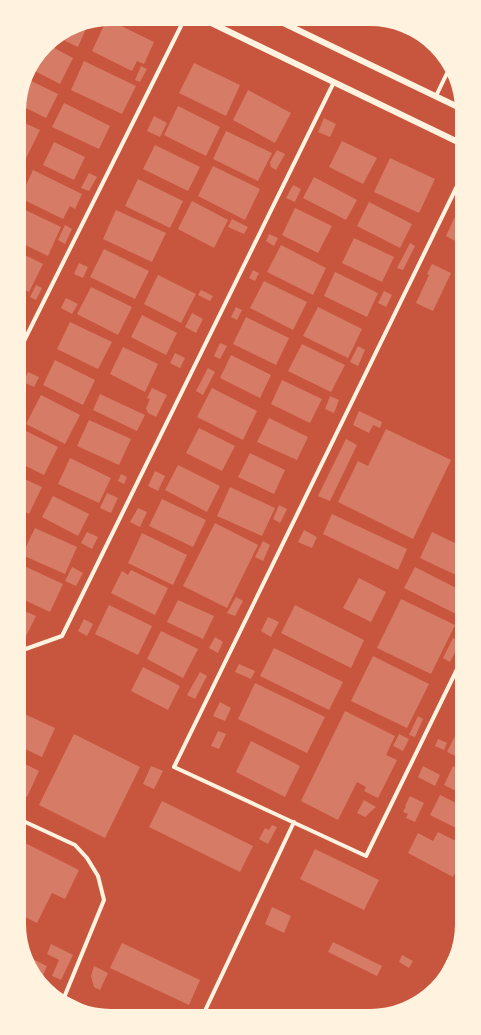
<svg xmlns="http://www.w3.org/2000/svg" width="481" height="1035" viewBox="0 0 481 1035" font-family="'Golos Text',sans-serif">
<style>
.building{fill:#d67c66}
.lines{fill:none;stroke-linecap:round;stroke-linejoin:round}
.minor{stroke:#fff3e0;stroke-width:4}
.tertiary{stroke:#fff3e0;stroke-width:6}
.rim{fill:none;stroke:#fff3e0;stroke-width:2}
</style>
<rect width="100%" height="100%" fill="#c8553d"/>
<path class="building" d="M107,19L154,42L144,64L137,61L132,71L92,51Z
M376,20H388L429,40L427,44Z
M89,22L78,47L57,37L76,25Z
M47,44L73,58L60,84L29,68Z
M84,61L136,86L122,114L71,90Z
M194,63L240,85L226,116L179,93Z
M141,66L147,69L140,82L135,80Z
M25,78L58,94L46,118L18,104Z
M248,90L291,113L275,143L233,120Z
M64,103L110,126L99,149L52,127Z
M178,106L220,127L206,156L164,135Z
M154,116L167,123L160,137L147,131Z
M324,118L336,124L330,137L318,132Z
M18,120L40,130L26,158L18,154Z
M226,131L272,153L258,181L213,159Z
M342,141L377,158L363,184L329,167Z
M54,142L85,157L74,180L43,165Z
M155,145L200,167L188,191L143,169Z
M277,150L285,154L276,170L271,167L270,162Z
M390,158L435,179L419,213L374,192Z
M213,166L260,189L245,220L198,196Z
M33,170L82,194L75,209L70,206L63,219L20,198Z
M89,173L97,177L89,191L81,188Z
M314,177L357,200L346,220L303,198Z
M138,179L183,201L170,228L125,206Z
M293,185L301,189L295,202L286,198Z
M192,201L228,220L214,248L178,229Z
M369,202L412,224L400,248L357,226Z
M460,206V240L459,243L446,236Z
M19,207L61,227L48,256L19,242Z
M295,208L332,226L318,253L282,235Z
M116,210L166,233L152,262L103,239Z
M232,219L248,227L244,234L228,227Z
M65,225L72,229L65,244L58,240Z
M269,234L278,238L274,246L266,241Z
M354,238L394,257L382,282L342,263Z
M410,243L415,246L403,270L397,268Z
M281,245L326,268L313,295L267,272Z
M104,249L149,271L135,299L90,277Z
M19,252L43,264L29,292L19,287Z
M79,263L88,267L83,278L74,274Z
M432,264L451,273L433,311L416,303L429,275L427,274Z
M253,270L259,273L255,281L249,278Z
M335,272L378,293L367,317L324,296Z
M158,275L196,294L181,323L144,304Z
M264,281L307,302L293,330L250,308Z
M36,285L42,288L36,300L30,297Z
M91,287L132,307L118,335L77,314Z
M201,290L213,296L210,301L198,295Z
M384,291L392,295L386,307L378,303Z
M66,298L78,304L72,314L61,308Z
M236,307L242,310L237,320L231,317Z
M318,307L362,329L348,358L303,336Z
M192,313L203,319L196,333L185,327Z
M142,315L177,333L166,355L131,337Z
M246,317L289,338L276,365L233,344Z
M70,322L112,342L98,369L57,349Z
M220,343L227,346L220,359L214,356Z
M302,344L345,365L331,392L288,371Z
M358,346L365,350L358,366L350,362Z
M123,347L158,364L145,392L110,374Z
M175,353L185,358L180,368L170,363Z
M231,355L271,375L260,398L220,378Z
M55,360L95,380L83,405L43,385Z
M208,368L215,372L203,395L196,391Z
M28,372L39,377L34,387L23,382Z
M282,380L322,399L310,423L271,404Z
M152,388L167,395L156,417L148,413L146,408L150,399L147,398Z
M212,388L257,411L243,440L197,417Z
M100,394L145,415L137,431L93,410Z
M41,395L80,415L65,444L26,424Z
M330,396L339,400L334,413L325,409Z
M359,411L382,422L380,428L373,425L369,433L353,425Z
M269,418L308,437L297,460L257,442Z
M89,420L131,439L119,465L77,446Z
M199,428L235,446L222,471L186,453Z
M386,429L451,460L413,539L338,502L358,461L368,466Z
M24,430L58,447L44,475L20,463L19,439Z
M346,439L357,445L330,501L318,496Z
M250,453L285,470L274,494L238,477Z
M70,458L111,478L99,503L58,484Z
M178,465L220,486L207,512L165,490Z
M155,471L165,476L158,491L148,486Z
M121,474L127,477L124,484L118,481Z
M20,477L42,487L29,514L20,509Z
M230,487L275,508L262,536L217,516Z
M107,493L118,498L111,513L100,508Z
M53,496L89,514L78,536L42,517Z
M162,499L206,520L193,547L149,526Z
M279,505L287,509L280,523L273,519Z
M138,508L147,512L140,527L130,522Z
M332,514L407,549L398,570L323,534Z
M215,523L258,545L227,608L183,586Z
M35,528L77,547L65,574L22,555Z
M304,530L317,537L312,548L298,542Z
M87,532L98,537L92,549L81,543Z
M432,532L461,546L462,578L420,558Z
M142,533L187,555L173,585L128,563Z
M263,541L270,545L263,561L255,557Z
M20,564L63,584L50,612L20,598Z
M72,567L83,573L76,586L65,581Z
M415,567L462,591V607L458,615L404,588Z
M131,570L168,588L155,615L111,593L122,571L128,575Z
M359,578L386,592L371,622L343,608Z
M236,597L243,601L235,616L227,613Z
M401,599L455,625L431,674L377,648Z
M178,600L214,616L203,639L167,622Z
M109,605L152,626L138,655L95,634Z
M295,605L364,640L351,668L281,633Z
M20,609L36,616L24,640L20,638Z
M268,617L279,622L271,637L261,631Z
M84,619L93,624L87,636L78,631Z
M161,631L198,649L183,678L147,659Z
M215,637L223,642L218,653L209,648Z
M453,638L461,641L450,662L443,658Z
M274,648L343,682L329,710L260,676Z
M373,656L429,684L407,728L351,701Z
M239,664L255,671L251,679L235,672Z
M143,667L180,686L168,710L131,691Z
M200,672L207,676L195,699L187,695Z
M255,683L325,717L307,753L238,719Z
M220,702L231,708L225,721L213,716Z
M345,711L395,736L386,755L397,760L378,798L364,791L366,787L357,782L338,820L301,801Z
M20,712L55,728L42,757L21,747Z
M418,716L423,719L415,737L409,735Z
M458,730L462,732V759L447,752Z
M218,731L226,734L219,749L211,746Z
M74,734L140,767L105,838L39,805Z
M399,734L409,739L403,751L393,746Z
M438,739L447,743L444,750L435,746Z
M251,741L300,766L285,797L236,772Z
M21,762L39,771L27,797L21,794Z
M151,766L163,771L154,789L143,784Z
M423,766L440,775L435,786L418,777Z
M453,766L462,770V794L444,785Z
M440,795L462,806V831L430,815Z
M410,796L424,803L415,822L406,818L408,814L403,812L406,806H405Z
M364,800L376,807L365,817L357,813Z
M162,801L253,846L240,872L149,827Z
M272,825L277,827L268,844L259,839L265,828L269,830Z
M438,832L462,844L463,858L453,877L408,853L418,833L433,841Z
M21,841L79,870L65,899L52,893L37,923L21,915Z
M315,849L379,880L364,910L300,879Z
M272,907L291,916L284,933L265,924Z
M333,942L382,966L377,976L328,952Z
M122,943L200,980L189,1005L110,968Z
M51,944L73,955L61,980L52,976L59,960L47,954Z
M402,955L413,961L409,968L399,962Z
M26,956L47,966L41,980L32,966Z
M94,966L108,973L100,990L94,987L91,976Z"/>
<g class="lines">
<path class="minor" d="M436,96L449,69
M460,180L174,767L366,856L462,659
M19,351L185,18
M20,651L62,636L334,82
M21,820L75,845L87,858L98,876L104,900L63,1000
M64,997L100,1015
M203,1015L294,822"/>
<path class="tertiary" d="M203,19L460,143
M275,19L460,108
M438,984L458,944"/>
</g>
<path d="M0 0H481V1035H0ZM111 25H370A86 86 0 0 1 456 111V924A86 86 0 0 1 370 1010H111A86 86 0 0 1 25 924V111A86 86 0 0 1 111 25Z" fill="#fff3e0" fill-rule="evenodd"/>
<path class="rim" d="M111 25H370A86 86 0 0 1 456 111V924A86 86 0 0 1 370 1010H111A86 86 0 0 1 25 924V111A86 86 0 0 1 111 25Z"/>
</svg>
